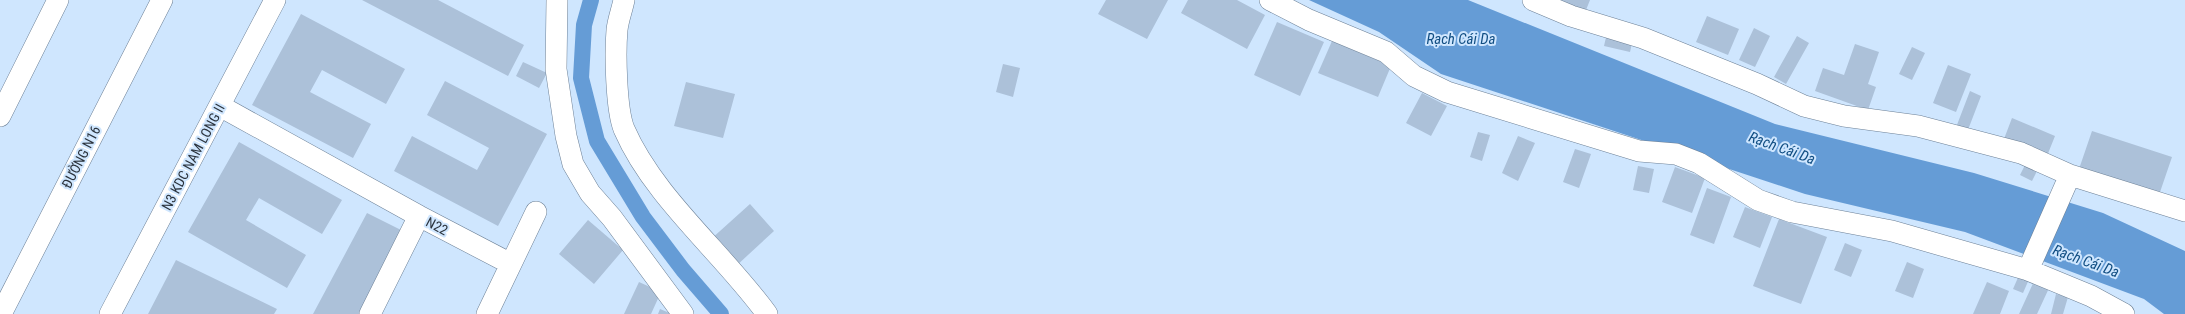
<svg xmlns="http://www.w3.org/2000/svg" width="2185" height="314" viewBox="0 0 2185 314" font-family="'Roboto Condensed',sans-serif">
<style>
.water{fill:#659cd6}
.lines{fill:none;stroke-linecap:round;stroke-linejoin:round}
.canal{stroke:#659cd6;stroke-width:16}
.building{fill:#acc1d9}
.minor-casing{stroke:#6d8197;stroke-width:22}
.minor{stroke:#fff;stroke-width:21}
.labels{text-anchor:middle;stroke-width:4;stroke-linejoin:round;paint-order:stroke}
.street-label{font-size:14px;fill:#2b333d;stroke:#cfe6fe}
.water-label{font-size:15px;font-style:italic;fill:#114e83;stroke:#cfe6fe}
</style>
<rect width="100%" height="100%" fill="#cfe6fe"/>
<path class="water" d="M1309,0H1468L1775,124L1974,173L2103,213L2185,251V314H2164L2144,299L1965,232L1805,194L1441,74L1379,32Z"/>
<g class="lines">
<path class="canal" d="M591,0L584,25L581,78L597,141L643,217L683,270L721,314"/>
</g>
<path class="building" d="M362,0H438L524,45L508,76Z
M1106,0H1168L1147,39L1098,14Z
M1188,0H1237L1265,15L1247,49L1181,13Z
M1547,0H1590L1584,15Z
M301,14L405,69L386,104L322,70L310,92L371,124L353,158L252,105Z
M1707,16L1739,29L1728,55L1696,42Z
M1277,22L1324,42L1300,96L1254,75Z
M1754,28L1770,36L1755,67L1739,60Z
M1607,33L1633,39L1630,52L1604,46Z
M1797,36L1809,43L1786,84L1774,77Z
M1332,41L1391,66L1378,97L1318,73Z
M1855,44L1879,52L1868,84L1876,87L1868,110L1815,91L1823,68L1844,75Z
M1912,47L1925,53L1912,80L1899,74Z
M523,62L547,73L539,88L516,76Z
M1003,64L1020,68L1013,97L996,92Z
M1948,65L1971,74L1956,112L1933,103Z
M445,81L547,134L498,226L394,171L412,136L477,170L489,148L427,115Z
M686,82L735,94L723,138L674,126Z
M1970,91L1981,96L1966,135L1955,130Z
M1422,93L1447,106L1431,136L1406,123Z
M2012,118L2055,136L2047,156L2004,139Z
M2092,131L2172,157L2159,195L2079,169Z
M1478,132L1490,135L1482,161L1470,157Z
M1518,136L1535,143L1518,181L1502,173Z
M239,142L342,200L322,234L259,198L246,220L306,255L287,288L188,232Z
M1575,149L1591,154L1579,188L1563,182Z
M2028,159L2040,165L2032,181L2020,175Z
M1638,166L1654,169L1649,193L1633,190Z
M1675,167L1705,178L1692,213L1662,202Z
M1707,188L1731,197L1714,244L1690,235Z
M750,204L774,231L735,267L710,240Z
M1745,207L1772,217L1760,248L1733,237Z
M367,213L403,231L359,314H313Z
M1779,219L1827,237L1801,304L1753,286Z
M588,220L623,250L594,284L559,254Z
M1845,243L1862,250L1851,277L1834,270Z
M176,260L277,309L274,314H148Z
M1907,262L1924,269L1913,298L1895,291Z
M2020,273L2030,277L2023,293L2013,289Z
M2035,279L2050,286L2037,314H2019Z
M639,282L661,292L651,314H624Z
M1987,282L2009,291L2000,314H1973Z
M2056,294L2068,297L2063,314H2051Z
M660,309L672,314H658Z"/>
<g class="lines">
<defs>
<path id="minor" d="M557,0L556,69L566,136L573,164L590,193L612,218L683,314
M624,0C622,10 618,20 617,30C615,53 616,109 624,129C654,198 723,253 767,314
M1270,0L1309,20L1386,52L1414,76L1447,92L1639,151L1676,154L1699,163L1758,200L1792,212L1892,231L2028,270L2091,296L2124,314
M1533,0L1571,16L1643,38L1757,84L1804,106L1844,116L1918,126L2021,153L2070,175L2185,211
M220,106L419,216
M0,116L58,0
M2028,270L2070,175
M1,314L162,0
M110,314L275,0
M370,314L419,216L511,264
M487,314L536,212"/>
</defs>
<use href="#minor" class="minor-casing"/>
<use href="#minor" class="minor"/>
</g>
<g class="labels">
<g class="street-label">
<text transform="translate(81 157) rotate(-63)" y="5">ĐƯỜNG N16</text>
<text transform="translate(193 157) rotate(-62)" y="5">N3 KDC NAM LONG II</text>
<text transform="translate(437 226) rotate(27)" y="5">N22</text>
</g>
<g class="water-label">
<text x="1461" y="44">Rạch Cái Da</text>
<text transform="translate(1782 148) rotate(20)" y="5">Rạch Cái Da</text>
<text transform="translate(2086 261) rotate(20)" y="5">Rạch Cái Da</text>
</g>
</g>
</svg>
